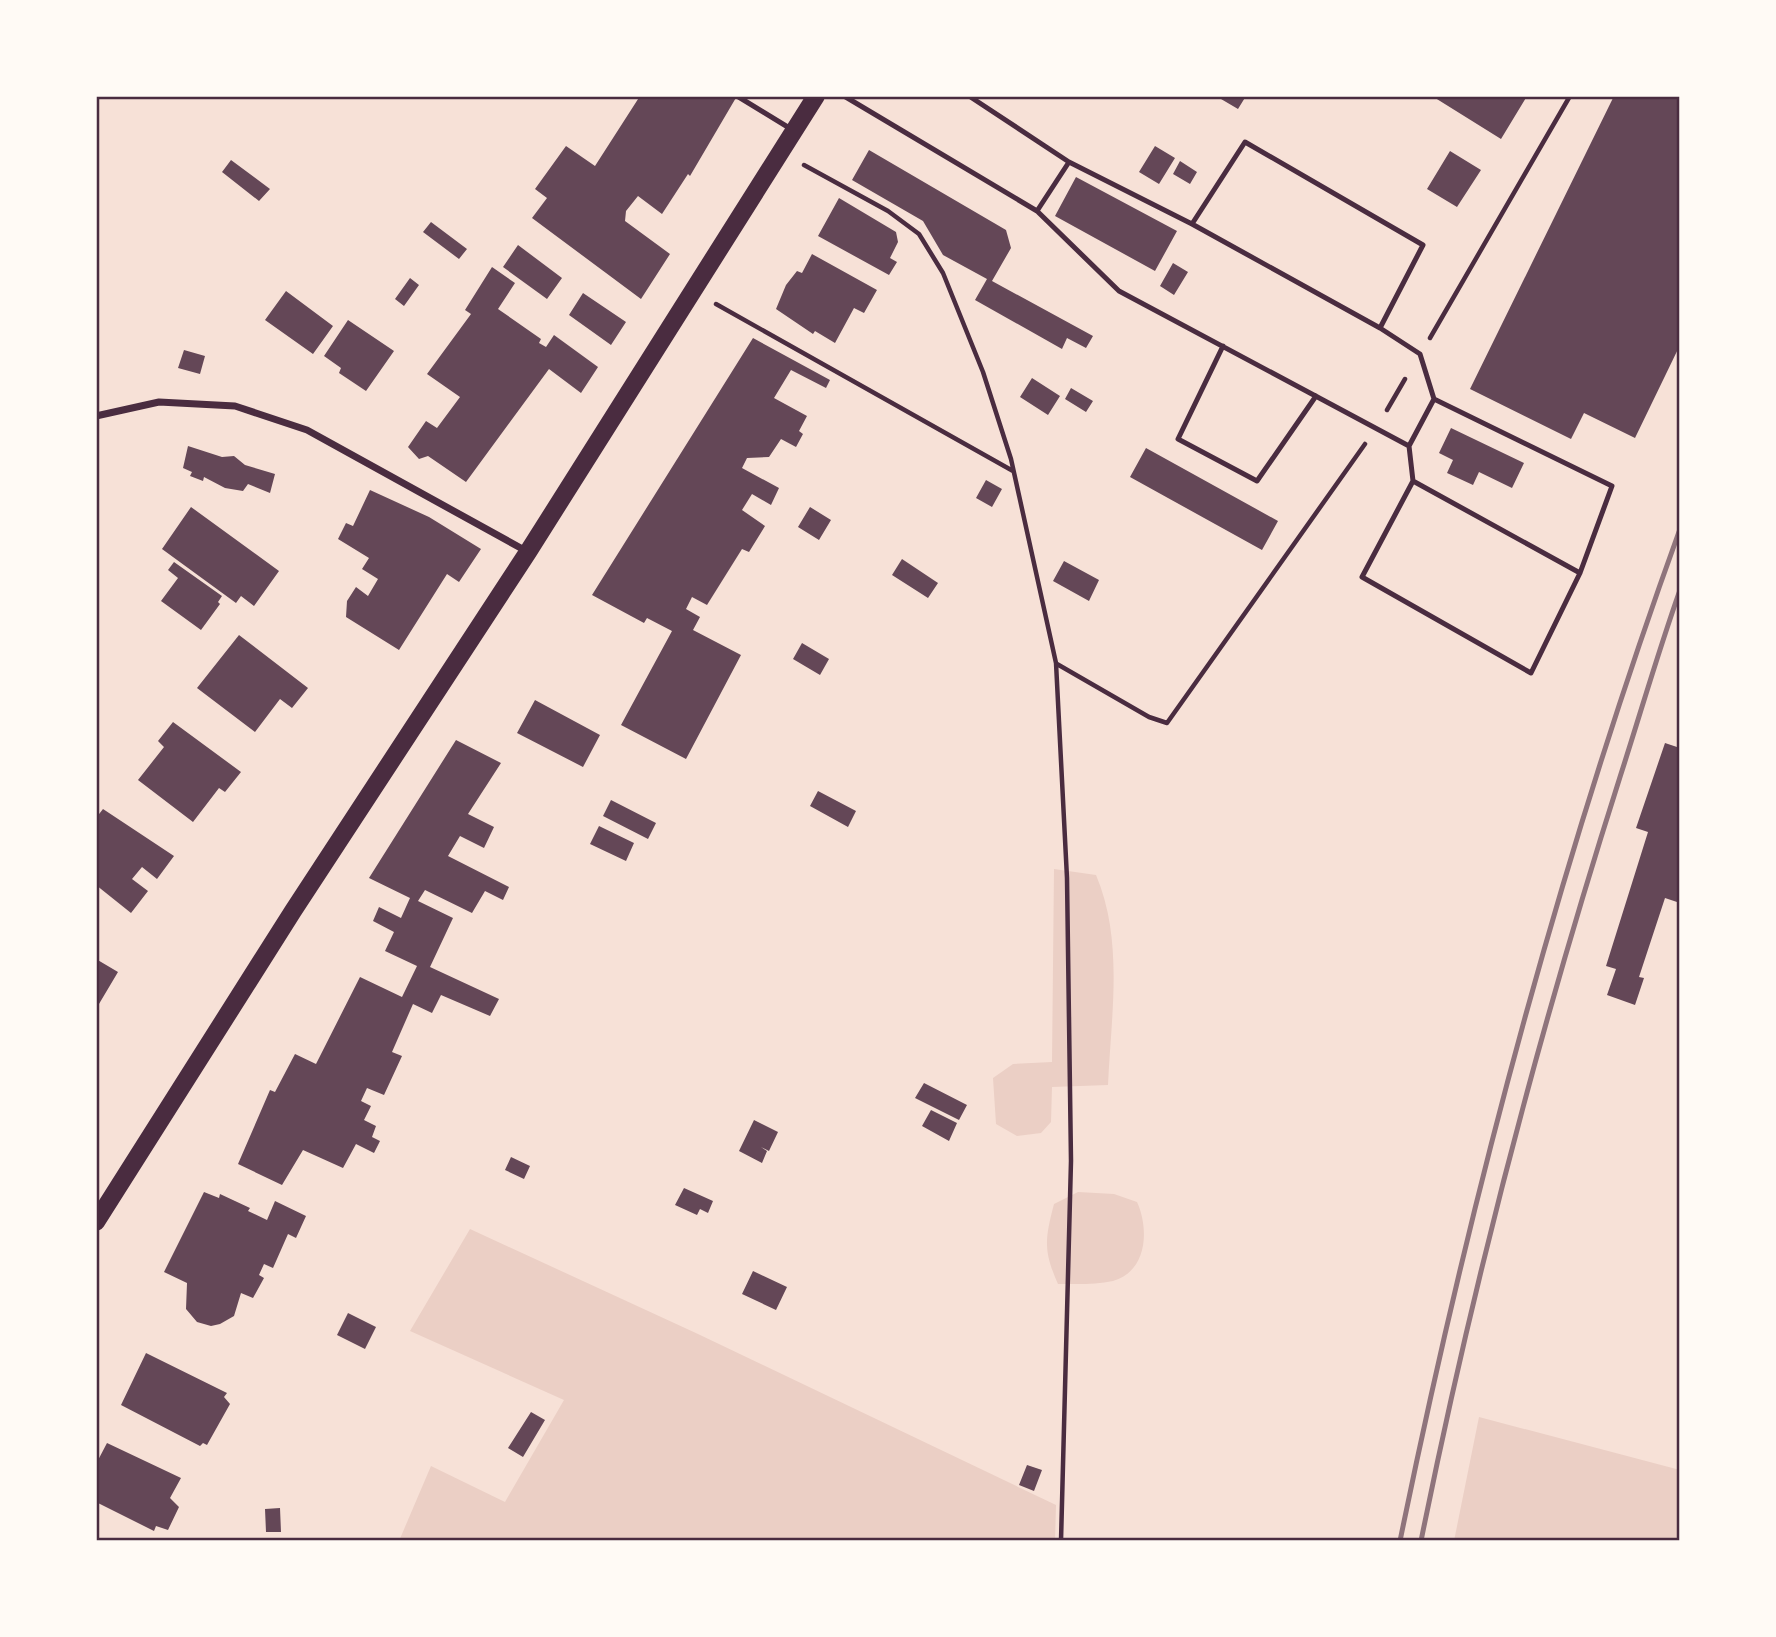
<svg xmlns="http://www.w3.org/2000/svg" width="1776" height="1637" viewBox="0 0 1776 1637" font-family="Rubik,sans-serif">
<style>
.green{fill:#ebcfc5}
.building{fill:#644757}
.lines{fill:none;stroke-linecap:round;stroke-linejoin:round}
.path{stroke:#4a2c40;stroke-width:4.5}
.service{stroke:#4a2c40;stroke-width:5}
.minor{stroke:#4a2c40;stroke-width:7}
.primary{stroke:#4a2c40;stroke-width:18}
.rail{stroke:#8f747c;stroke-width:5}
.neatline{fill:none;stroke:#4a2c40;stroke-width:2.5}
</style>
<rect width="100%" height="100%" fill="#f7e1d7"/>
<path class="green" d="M1054,869L1096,875C1124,941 1111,1016 1108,1085L1052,1087L1051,1122L1041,1133L1017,1136L996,1124L993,1078L1013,1064L1052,1062Z
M1078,1192L1114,1194L1137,1202C1149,1228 1148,1271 1113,1281C1096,1285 1075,1284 1058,1284C1043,1250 1045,1239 1054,1204Z
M470,1229L698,1334L1056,1505L1055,1541H399L431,1466L505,1502L564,1400L410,1331Z
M1479,1417L1680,1470V1541H1454Z"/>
<path class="building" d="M640,96H737L690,176L688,174L662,214L638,196L626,211L625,221L670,254L641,299L532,218L547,198L535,189L566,146L595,166Z
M1223,96H1246L1238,109L1221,99Z
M1432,96H1527L1501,139Z
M1614,96H1680V345L1635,438L1584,413L1571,439L1470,389Z
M1155,146L1175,158L1159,184L1139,172Z
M869,150L1006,230L1011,248L992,281L1093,336L1086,348L1067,338L1062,349L975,300L987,279L943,255L923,221L852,180Z
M1450,151L1481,170L1457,207L1427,189Z
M231,160L270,189L259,201L222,172Z
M1180,161L1197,172L1190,184L1173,174Z
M1076,177L1177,231L1155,271L1055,216Z
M839,198L896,232L898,242L890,258L897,262L889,275L818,236Z
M431,222L467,249L459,259L423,232Z
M518,245L562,278L547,299L503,267Z
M812,254L877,290L864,313L854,308L835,343L815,331L813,334L776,309L786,285L797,271L802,273Z
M1173,263L1188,272L1174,295L1160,286Z
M492,267L515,283L498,309L541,339L539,343L546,347L554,335L598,367L581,393L549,369L466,482L428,456L419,459L408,447L426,421L437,428L460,397L427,374L471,314L465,310Z
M410,278L419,285L404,306L395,299Z
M286,291L333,326L313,354L265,320Z
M583,293L626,322L611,345L569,315Z
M348,320L394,351L366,391L339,373L341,368L324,356Z
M753,338L830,380L826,388L791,370L774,398L807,416L799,431L803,434L796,447L781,439L769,457L747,458L742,468L779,488L771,505L752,494L742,510L765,526L749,552L742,549L707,605L692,597L686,609L700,617L693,630L741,655L686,759L621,725L672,631L647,618L644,623L592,595Z
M184,350L205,356L200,374L178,368Z
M1032,378L1060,396L1048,415L1020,397Z
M1071,388L1093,401L1086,412L1065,399Z
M1451,428L1524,463L1512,488L1479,472L1473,485L1447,473L1453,460L1439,453Z
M188,446L222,457L234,456L245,465L275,474L270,493L248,484L243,491L225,488L204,477L203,481L190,476L192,472L183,468Z
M1146,448L1278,521L1262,550L1130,477Z
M986,480L1002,489L992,507L976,498Z
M370,490L429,517L481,549L459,582L447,574L399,650L346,617L347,601L356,587L368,596L378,579L362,569L369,558L338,539L346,523L353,526Z
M191,507L279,571L254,606L241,596L236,603L162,549Z
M810,507L831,520L819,540L798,527Z
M902,559L938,583L928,598L892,575Z
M1064,561L1099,580L1089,601L1053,581Z
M174,562L222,596L218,602L220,604L201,630L161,601L178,578L168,570Z
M239,635L308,688L292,708L280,699L255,732L197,688Z
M802,643L829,659L820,675L793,659Z
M535,700L600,735L583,767L517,733Z
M173,722L241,772L225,792L219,788L193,822L138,780L164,747L158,741Z
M456,740L501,763L468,814L494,827L484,848L460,836L448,856L509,887L503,900L485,891L472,913L425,890L418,901L453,918L430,967L499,999L490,1016L441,995L432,1013L413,1004L392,1052L402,1056L384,1095L367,1088L361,1101L371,1106L364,1120L376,1126L372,1137L380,1141L374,1153L356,1144L343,1168L303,1150L282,1185L238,1164L270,1090L275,1092L295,1054L316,1064L360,977L402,997L417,966L385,951L394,932L373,921L379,907L401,918L410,898L369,878Z
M1665,743L1680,748V903L1665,898L1639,977L1644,978L1635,1005L1607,995L1616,969L1606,966L1648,832L1636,828Z
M818,791L856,811L848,827L810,806Z
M611,800L656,823L648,839L603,816Z
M103,809L174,856L157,879L142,867L132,879L148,891L131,913L96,885V818Z
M599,826L634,843L626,861L590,844Z
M96,959L118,972L96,1009Z
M924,1083L967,1105L959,1120L915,1098Z
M931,1110L957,1123L949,1141L922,1126Z
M754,1120L778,1132L769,1151L761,1147L767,1151L762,1163L739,1151Z
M511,1157L530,1166L524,1179L505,1170Z
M684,1188L713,1201L708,1213L700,1209L697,1215L675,1205Z
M204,1192L219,1198L220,1194L250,1208L248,1211L267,1220L275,1201L306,1216L296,1238L288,1234L273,1268L264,1264L259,1275L264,1278L253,1298L241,1293L234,1316L220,1324L211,1326L197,1322L186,1309L187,1283L164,1272Z
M753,1271L787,1287L776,1310L742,1294Z
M348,1313L376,1327L365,1349L337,1335Z
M146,1353L227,1393L224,1397L230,1404L207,1445L203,1443L200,1446L121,1405Z
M531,1412L545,1420L523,1457L508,1448Z
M107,1443L181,1478L170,1498L179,1507L168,1530L156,1526L154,1531L96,1502V1464Z
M1027,1465L1042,1470L1034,1491L1019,1485Z
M280,1508L281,1532H266L265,1509Z"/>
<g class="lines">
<path class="path" d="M804,165L888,211L919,234L943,273L983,372L1011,459L1056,663L1067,878L1071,1161L1061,1541
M716,304L1013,471
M1430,338L1570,96
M1387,410L1405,379
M1057,664L1149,717L1167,723L1365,444"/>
<path class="service" d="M737,96L791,129
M844,96L1037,211L1069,162L969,96
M1069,162L1192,224L1380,328L1420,354L1434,399L1409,446L1413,481L1580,573L1612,486L1434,399
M1037,211L1119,291L1409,446
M1192,224L1245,142L1423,245L1380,328
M1223,346L1178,439L1257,481L1316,396
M1413,481L1362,577L1531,673L1580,573"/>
<path class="minor" d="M96,416L159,402L235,406L307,430L528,552"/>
<path class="primary" d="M96,1222L293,911L528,552L816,96"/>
<path class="rail" d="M1400,1541C1470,1199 1561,857 1680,529
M1421,1541C1473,1283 1540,1028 1620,777C1640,715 1658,652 1680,590"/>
</g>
<rect width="1776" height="1637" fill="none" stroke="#fffaf5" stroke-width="196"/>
<rect x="98" y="98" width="1580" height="1441" class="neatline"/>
</svg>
